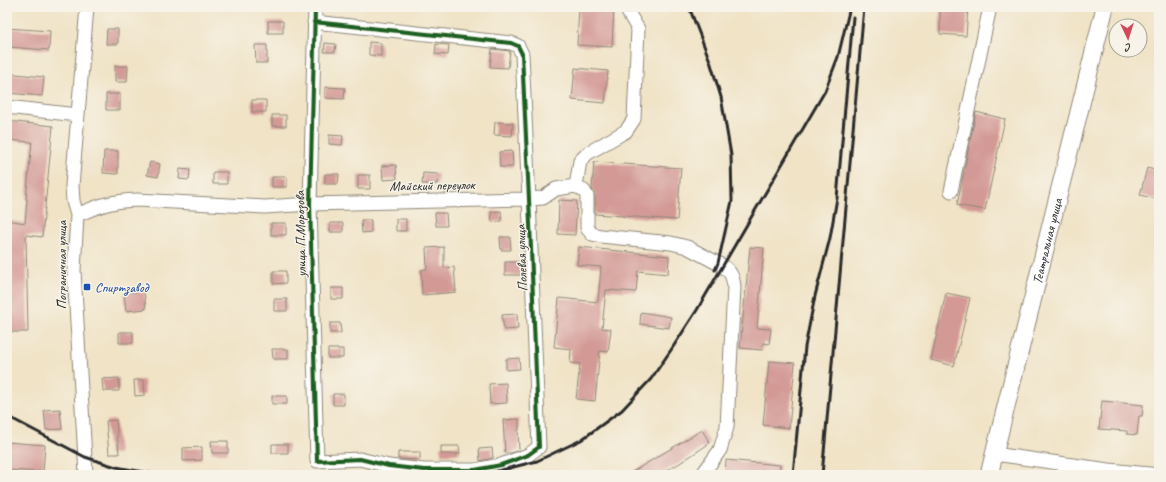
<svg xmlns="http://www.w3.org/2000/svg" width="1166" height="482" viewBox="0 0 1166 482" font-family="Caveat,sans-serif">
<style>
.building{fill:#d39995}
.lines{fill:none;stroke-linecap:round;stroke-linejoin:round}
.minor-casing{stroke:#8e8778;stroke-width:15}
.major-casing{stroke:#8e8778;stroke-width:19}
.minor{stroke:#fff;stroke-width:13}
.major{stroke:#fff;stroke-width:17}
.rail{stroke:#2b2b2b;stroke-width:3}
.cycleway-casing{stroke:#f7f3e8;stroke-width:6}
.cycleway{stroke:#1b5e20;stroke-width:4}
.transit-dot{fill:#1a4fb4;stroke:#f7f3e8;stroke-width:1.5}
.labels{text-anchor:middle;stroke-width:3;stroke-linejoin:round;paint-order:stroke}
.street-label{font-size:14px;fill:#2b2b2b;stroke:#f7f3e8}
.transit-label{font-size:14px;fill:#164399;stroke:#f7f3e8;text-anchor:start}
</style>
<rect width="100%" height="100%" fill="#f7f3e8"/>
<filter id="ink" filterUnits="userSpaceOnUse"><feTurbulence type="fractalNoise" baseFrequency=".025" numOctaves="2"/><feDisplacementMap in="SourceGraphic" scale="8" xChannelSelector="R" yChannelSelector="G"/><feConvolveMatrix kernelMatrix="1 2 1 2 8 2 1 2 1" color-interpolation-filters="sRGB"/></filter>
<filter id="wash" filterUnits="userSpaceOnUse"><feTurbulence type="fractalNoise" baseFrequency=".012" numOctaves="4" result="noise"/><feDisplacementMap in="SourceGraphic" scale="16" xChannelSelector="R" yChannelSelector="G"/><feGaussianBlur stdDeviation="0.9" result="paint"/><feColorMatrix in="noise" values="0 0 0 0 0 0 0 0 0 0 0 0 0 0 0 0 0 1.4 0 .05"/><feComposite in="paint" operator="in"/></filter>
<g filter="url(#wash)">
<rect width="100%" height="100%" fill="#f0e3c6"/>
<g id="blocks">
<path class="building" d="M579,7H614L612,47L577,45Z
M940,7H968L966,36L940,34Z
M268,21H283V33H268Z
M7,28L50,31L49,50L7,47Z
M107,29H118V44H106Z
M369,42L381,43V56L369,55Z
M325,43L336,44L335,52H324Z
M436,44L449,45L448,55L435,54Z
M255,45H267V63H256Z
M492,49L510,51L508,68L490,67Z
M115,66H128L127,82H115Z
M575,68L608,71L605,103L572,100Z
M7,73L44,77L42,96L7,93Z
M325,87L345,88L344,99L325,98Z
M106,94H120V110H106Z
M252,100H266V112H252Z
M976,112L1005,119L985,210L957,205Z
M272,115H286V126H272Z
M7,121L53,126L42,237L26,235L28,332H7V220L25,223L27,199H26L32,142L7,140Z
M495,122L513,123L512,136L494,135Z
M329,135L343,136L342,145L329,144Z
M104,151H118V174L103,173Z
M512,151L513,167H500L499,152Z
M150,162L160,164L158,177L147,175Z
M594,162L681,168L677,220L595,214V196L592,189Z
M396,165L397,179L383,180L382,166Z
M1147,168L1159,171V188L1156,199L1140,195Z
M180,169L190,170L189,180L179,179Z
M213,172H227V184H213Z
M423,173L438,174L437,184H422Z
M325,174H339L338,184H325Z
M358,175H370V189H358Z
M272,177H287V187H272Z
M559,200L577,201L575,235L558,234Z
M501,211L502,221L492,222L491,212Z
M435,213H446L447,226H436Z
M396,219H406V231H396Z
M361,220H371V232L362,233Z
M271,223H286V235H271Z
M330,223H343V232H330Z
M500,237H510L511,250H501Z
M444,247V268L454,267L456,292L422,295L421,270L427,269L426,248Z
M579,247L669,256L668,274L638,271L636,292L606,290L602,328L611,329L608,352L600,351L595,401L576,399L580,364L570,363L571,349L554,347L559,298L598,302L601,267L577,265Z
M750,247L764,248L757,328L771,329L769,344L763,343L762,350L740,348Z
M505,262H522V275H505Z
M273,271H286V283L273,284Z
M331,288H343V299H331Z
M144,291L146,309L126,311L124,293Z
M946,293L970,298L954,366L931,360Z
M274,299H287V311H274Z
M641,312L671,317L669,328L640,324Z
M517,314L518,329L504,330L502,315Z
M330,323H340L341,333H330Z
M119,332H133V343H119Z
M272,349H288V359H273Z
M328,349H343V358H328Z
M519,358L520,369L506,370V359Z
M769,361L795,363L789,428L763,425Z
M119,378V391H103L102,379Z
M134,380H144L145,395L135,396Z
M506,383L507,403L490,404L489,384Z
M333,394H344V405H333Z
M272,396H287V404H272Z
M1102,401L1143,405L1142,416H1139L1137,435L1127,434V431L1099,429Z
M60,409L62,429L46,430L44,410Z
M519,419V430H518L519,450L511,453H505L503,420Z
M116,420L119,454H109L106,421Z
M702,430L710,443L680,463L658,475H627Z
M211,441H228V453H212Z
M7,442L45,445L43,472L7,470Z
M272,444H288V453H272Z
M441,446H459L460,454H441Z
M202,447V460L183,461V448Z
M492,448L493,458L480,461L479,449Z
M398,452H420V460L398,459Z
M726,460L780,465L779,475H725Z"/>
</g>
</g>
<g filter="url(#ink)">
<use href="#blocks" fill-opacity="0" stroke="#8e8778" stroke-width="1"/>
<g class="lines">
<defs>
<path id="minor" d="M314,22L511,43L518,46L522,54L529,199L539,447L528,455L501,465L475,470H424L389,466L360,459L317,461L310,204L315,7
M7,107L77,115
M576,186L584,191L587,196V228L592,234L601,236L671,243L687,247L723,266C731,272 733,277 734,287L727,427L720,450L702,475
M951,191L990,7
M77,215C100,205 112,201 137,200L265,207L310,204L529,199L543,198L556,189L576,186L580,161L588,153L626,131L634,119L638,29L625,7
M994,454L1109,470L1159,475
M86,475L74,271L77,215L73,201L72,186L87,7"/>
<g id="major">
<path id="s1" d="M989,475L1105,7"/>
</g>
</defs>
<use href="#minor" class="minor-casing"/>
<use href="#major" class="major-casing"/>
<use href="#minor" class="minor"/>
<use href="#major" class="major"/>
<path class="rail" d="M689,7L710,61L721,97L731,155L732,201L718,263L715,270
M7,416L85,457L116,467L160,475
M482,475L537,461L581,440L622,410L651,379L671,350L697,310L825,91L838,57L850,7
M793,475L805,347L815,296L830,238L837,198L853,17
M822,475L864,7"/>
<defs>
<path id="cycleway" d="M314,22L511,43L518,46L522,54L529,199L539,447L528,455L501,465L475,470H424L389,466L360,459L317,461L310,204L315,7"/>
</defs>
<use href="#cycleway" class="cycleway-casing"/>
<use href="#cycleway" class="cycleway"/>
</g>
</g>
<rect class="transit-dot" x="83" y="283" width="8" height="8" rx="2"/>
<g class="labels">
<g class="street-label">
<text transform="translate(432 185) rotate(-1)" y="5">Майский переулок</text>
<text transform="translate(300 234) rotate(-91)" y="5">улица П.Морозова</text>
<text dy="5" stroke="none"><textPath href="#s1" startOffset="241">Театральная улица</textPath></text>
<text transform="translate(521 258) rotate(-92)" y="5">Полевая улица</text>
<text transform="translate(61 265) rotate(-90)" y="5">Пограничная улица</text>
</g>
<g class="transit-label">
<text x="95" y="292">Спиртзавод</text>
</g>
</g>
<rect width="1166" height="482" fill="none" stroke="#f7f3e8" stroke-width="24"/>
<g transform="translate(1128 38) rotate(176)"><circle r="19" fill="#f7f3e8" stroke="#a5a39c"/>
<path d="M0-3L7 15L0 10L-7 15Z" fill="#d1495b"/>
<text y="-6" font-size="11" font-weight="bold" text-anchor="middle" fill="#2b2b2b">С</text>
</g>
</svg>
